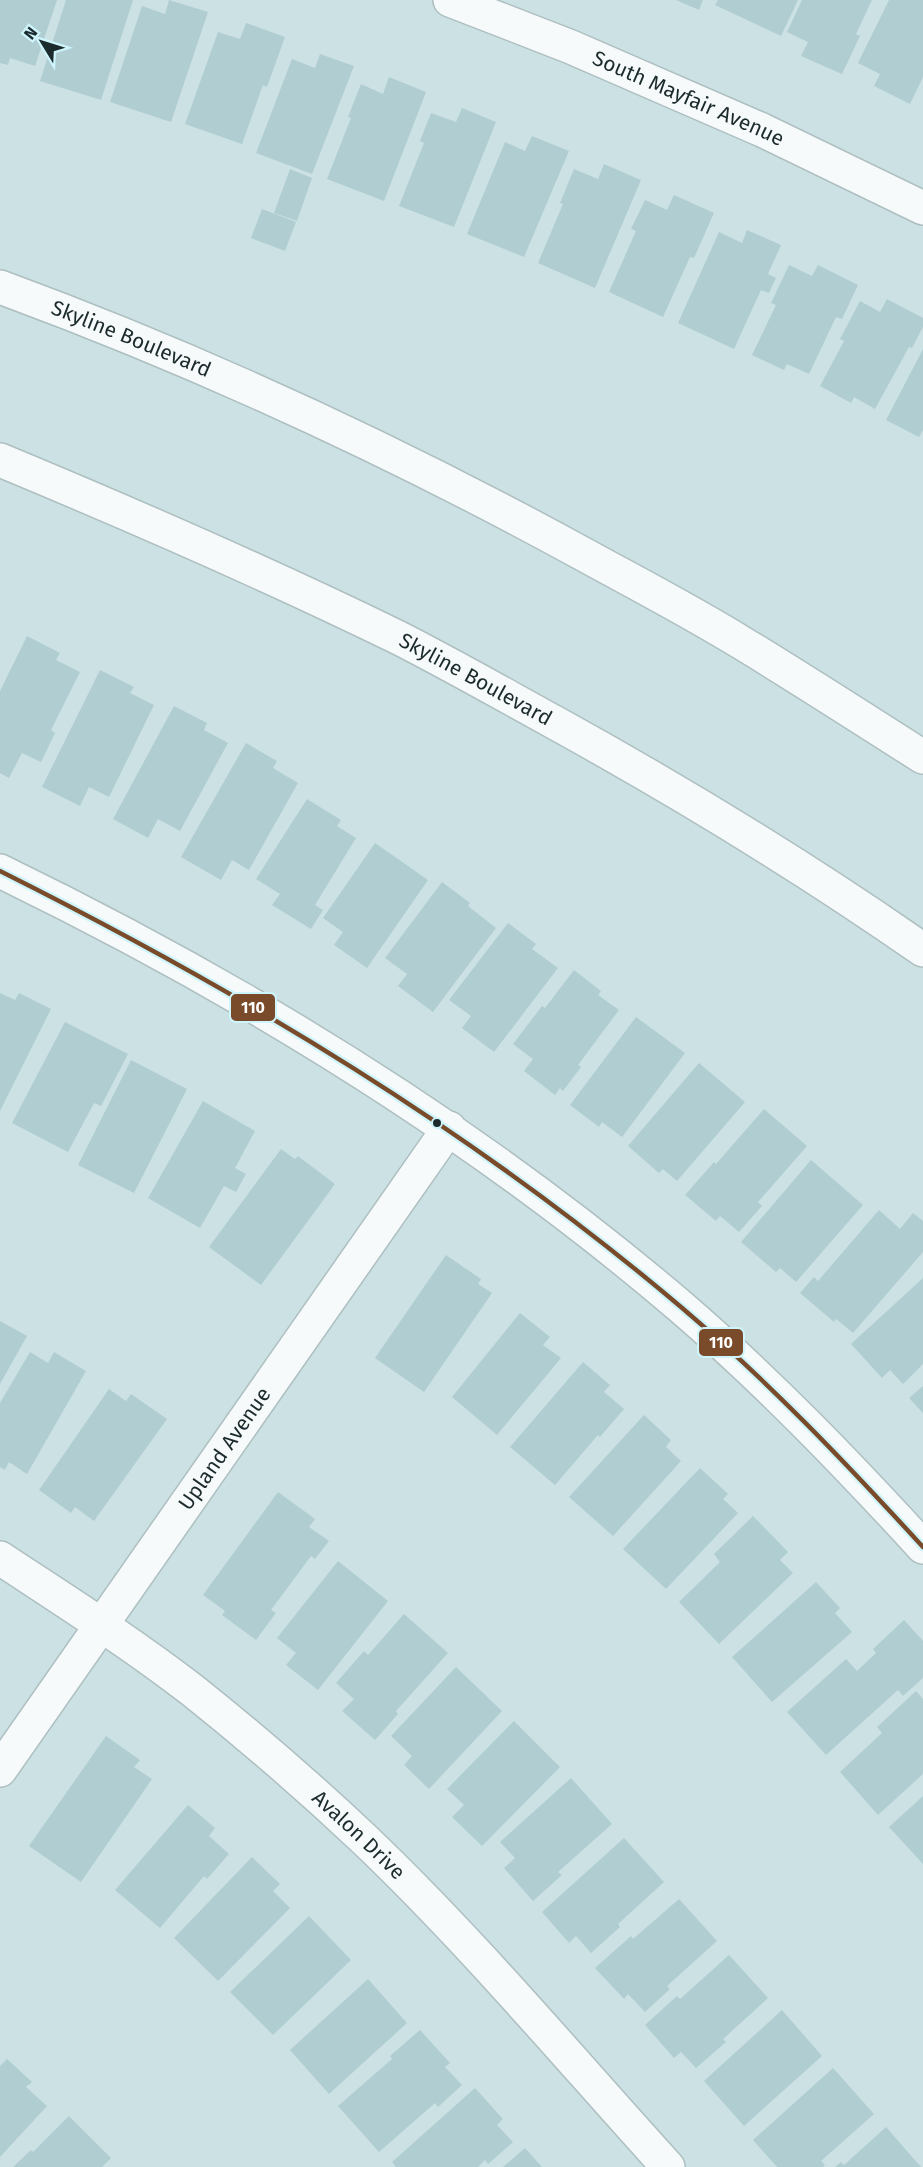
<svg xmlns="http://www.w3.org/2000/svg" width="923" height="2167" viewBox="0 0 923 2167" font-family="'Fira Sans',sans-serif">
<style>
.building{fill:#b0cdd1}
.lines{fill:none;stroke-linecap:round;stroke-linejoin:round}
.minor-casing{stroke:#aebfc1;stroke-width:36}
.major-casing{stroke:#aebfc1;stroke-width:36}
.minor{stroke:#f7fafb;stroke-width:33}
.major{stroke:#f7fafb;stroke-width:33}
.bus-1-casing{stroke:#cef5fc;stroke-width:9}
.bus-1{stroke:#7a4b2a;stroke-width:4.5}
.bus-dot{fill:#1b2a2c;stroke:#cef5fc;stroke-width:2}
.labels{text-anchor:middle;stroke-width:4.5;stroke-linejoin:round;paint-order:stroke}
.street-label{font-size:21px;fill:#1b2a2c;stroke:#cef5fc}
.line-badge{stroke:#cef5fc;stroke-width:2}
.badge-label{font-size:16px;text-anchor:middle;font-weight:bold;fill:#fff}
</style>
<rect width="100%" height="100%" fill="#cce1e4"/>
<path class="building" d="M0,0H57L35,66L10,58L8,65L0,63Z
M66,0H133L101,100L40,81Z
M169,0L208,12L171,122L110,102L142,6L165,14Z
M676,0H703L699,10Z
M718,0H798L781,36L715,5Z
M802,0H872L856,34L860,36L842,74L801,56L808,42L787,32Z
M889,0H923V77L910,104L874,86L880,74L858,63Z
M246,23L285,37L267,87L263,85L242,144L185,124L218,32L240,39Z
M320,54L354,66L312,174L256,153L292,59L315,68Z
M389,77L426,92L384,201L327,179L351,118L348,117L361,84L383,94Z
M462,108L496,122L454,227L399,206L424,143L420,141L431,113L456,122Z
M532,136L569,151L524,257L467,234L505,142L525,151Z
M604,164L641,180L595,288L538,263L563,204L560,203L574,169L598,179Z
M290,169L312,178L297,221L274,213Z
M674,195L714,213L694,258L690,257L663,317L609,292L636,231L631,229L645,200L667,210Z
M262,209L296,222L285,251L251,238Z
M747,230L781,245L768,274L776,278L769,293L761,290L734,349L678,323L719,232L742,243Z
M789,265L812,276L818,265L858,285L842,319L836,317L809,374L787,364L784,370L752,355L776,305L771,303Z
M887,299L923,318V327L912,348L909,347L875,409L854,397L851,403L820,386L844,341L840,339L860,301L880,312Z
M923,349V430L919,437L886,420Z
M27,636L60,653L56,660L80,672L51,730L55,733L41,762L22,753L9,778L0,773V691Z
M100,670L134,687L130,693L154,705L109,797L89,787L80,806L42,787Z
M174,706L207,723L204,730L228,743L180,831L158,819L148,838L113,819Z
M246,743L277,761L273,768L298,783L249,870L232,860L221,880L181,857Z
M307,799L341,820L337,826L356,838L315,905L323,910L311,929L272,905L280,894L256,879Z
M375,843L428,880L367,968L334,945L343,932L323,918Z
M442,882L470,903L468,906L496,928L433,1012L398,986L407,974L385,958Z
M508,923L536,944L532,949L558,968L494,1052L462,1028L471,1016L449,1000Z
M574,970L601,991L598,995L619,1010L578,1065L581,1067L563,1091L560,1088L555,1095L524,1071L533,1059L513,1044L542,1006L545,1008Z
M0,993L15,1000L19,993L51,1009L0,1111Z
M636,1017L685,1053L622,1137L602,1122L599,1127L570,1105Z
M65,1022L128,1054L101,1106L94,1103L68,1152L12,1123Z
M131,1060L187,1089L134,1193L78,1165Z
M699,1063L745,1102L677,1181L663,1169L659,1173L628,1146Z
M203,1101L255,1131L235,1168L246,1174L236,1192L224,1186L200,1228L148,1198Z
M764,1109L807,1146L758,1202L762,1206L739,1232L720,1216L716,1221L685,1195L714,1162L716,1164Z
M281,1149L295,1159L298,1156L335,1184L261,1285L209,1247Z
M811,1160L863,1205L796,1282L780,1268L776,1272L741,1242Z
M879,1210L900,1229L913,1213L923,1221V1252L853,1333L836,1319L834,1322L800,1293L814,1277L818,1281Z
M446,1255L481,1279L478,1284L492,1293L424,1392L375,1358Z
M923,1278V1364L903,1384L890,1370L882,1378L851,1344Z
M520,1313L550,1337L543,1345L561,1358L497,1435L452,1397Z
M0,1321L27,1336L0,1384Z
M30,1352L48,1363L54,1352L86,1371L27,1474L9,1462L5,1470L0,1467V1403Z
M583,1362L610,1385L604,1392L624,1409L600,1437L598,1435L555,1485L510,1447Z
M923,1386V1413L909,1398Z
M109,1389L126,1401L131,1394L167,1419L94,1521L75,1507L71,1513L39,1490Z
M644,1415L671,1440L666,1447L681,1461L613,1536L569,1497Z
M700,1468L728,1494L723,1499L738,1513L666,1589L623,1549Z
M278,1492L315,1519L309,1527L329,1541L315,1559L311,1556L271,1610L276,1613L256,1640L222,1615L225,1611L203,1595Z
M753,1516L788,1552L780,1560L793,1573L719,1644L679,1602L720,1562L714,1554Z
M338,1561L388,1601L318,1690L286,1665L296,1653L277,1638Z
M816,1582L840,1608L835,1613L852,1632L772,1702L732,1657Z
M404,1614L448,1653L396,1711L398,1714L375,1740L342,1711L354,1699L336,1683L364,1651L368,1655Z
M904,1620L923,1641V1678L903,1696L898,1690L826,1755L787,1712L846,1659L857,1671L876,1653L873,1649Z
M456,1667L502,1711L429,1789L404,1765L412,1756L391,1736Z
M916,1691L923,1699V1774L878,1815L840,1772L882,1733L877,1727Z
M514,1721L560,1767L482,1846L452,1817L464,1805L447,1789Z
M106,1736L140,1760L134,1767L152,1779L81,1882L29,1846Z
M571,1778L612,1824L558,1872L562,1875L533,1901L504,1868L515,1858L500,1842Z
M923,1796V1864L889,1827Z
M188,1805L215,1828L209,1836L229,1854L207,1879L204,1876L160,1928L115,1890Z
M624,1838L664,1882L618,1924L620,1927L591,1953L576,1936L569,1943L542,1912Z
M252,1857L280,1884L273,1891L290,1908L218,1981L174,1938Z
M679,1899L717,1941L667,1986L670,1989L645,2012L628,1994L624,1999L595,1968L631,1936L633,1939Z
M309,1916L351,1960L273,2035L230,1992Z
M729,1955L768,1998L723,2039L726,2042L696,2068L681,2052L674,2058L645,2025L677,1996L680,1999Z
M368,1979L407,2023L329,2094L290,2050Z
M782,2010L822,2056L744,2126L704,2081Z
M420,2030L450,2063L445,2067L462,2085L438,2107L435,2103L379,2152L338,2106L392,2059L390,2056Z
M7,2059L32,2082L26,2087L47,2106L0,2157V2066Z
M833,2068L874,2114L821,2161L825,2165L823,2167H777L753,2140Z
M475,2088L503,2119L497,2125L513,2142L488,2164L485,2160L478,2167H396L392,2162Z
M69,2116L111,2158L102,2167H13L31,2150L33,2152Z
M886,2127L921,2167H835L841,2162L844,2165Z
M525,2148L542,2167H503Z"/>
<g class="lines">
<defs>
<g id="minor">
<path id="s1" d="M450,0L571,47L762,130L923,208"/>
<path d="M0,871C243,989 475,1131 681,1307C767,1381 846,1463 923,1547"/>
<path id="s2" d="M0,1558C65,1601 130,1642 192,1690C251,1737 309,1787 364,1839C472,1942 568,2057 668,2167"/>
<path id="s3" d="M0,1770L449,1128"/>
</g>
<g id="major">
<path id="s4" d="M0,287C201,361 395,451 583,554C636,583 690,611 742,643C803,680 863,719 923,757"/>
<path id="s5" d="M0,460C135,516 268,574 399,638C450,664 501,693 552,721C679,791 804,867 923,950"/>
</g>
</defs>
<use href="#minor" class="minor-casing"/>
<use href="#major" class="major-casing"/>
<use href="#minor" class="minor"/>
<use href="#major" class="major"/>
<defs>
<path id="bus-1" d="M0,871C244,993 472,1130 681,1307C767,1380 846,1463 923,1547"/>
</defs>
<use href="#bus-1" class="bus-1-casing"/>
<use href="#bus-1" class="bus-1"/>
</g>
<circle class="bus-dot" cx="437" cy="1123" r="5"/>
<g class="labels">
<g class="street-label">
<text dy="7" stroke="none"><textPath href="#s1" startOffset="258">South Mayfair Avenue</textPath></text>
<text dy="7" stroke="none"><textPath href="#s4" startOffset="141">Skyline Boulevard</textPath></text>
<text dy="7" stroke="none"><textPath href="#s5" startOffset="524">Skyline Boulevard</textPath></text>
<text dy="7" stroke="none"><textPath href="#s3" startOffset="392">Upland Avenue</textPath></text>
<text dy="7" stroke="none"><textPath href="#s2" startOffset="454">Avalon Drive</textPath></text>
</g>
</g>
<g class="line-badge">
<rect x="230" y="993" width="46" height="29" rx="6" fill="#7a4b2a"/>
<rect x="698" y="1328" width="46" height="29" rx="6" fill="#7a4b2a"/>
</g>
<g class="badge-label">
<text x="253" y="1013">110</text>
<text x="721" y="1348">110</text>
</g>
<g transform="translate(42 42) rotate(308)" stroke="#cef5fc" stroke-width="4.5" paint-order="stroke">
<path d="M0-4.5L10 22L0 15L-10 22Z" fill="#1b2a2c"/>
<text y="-9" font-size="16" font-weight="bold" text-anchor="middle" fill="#1b2a2c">N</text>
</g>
</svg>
